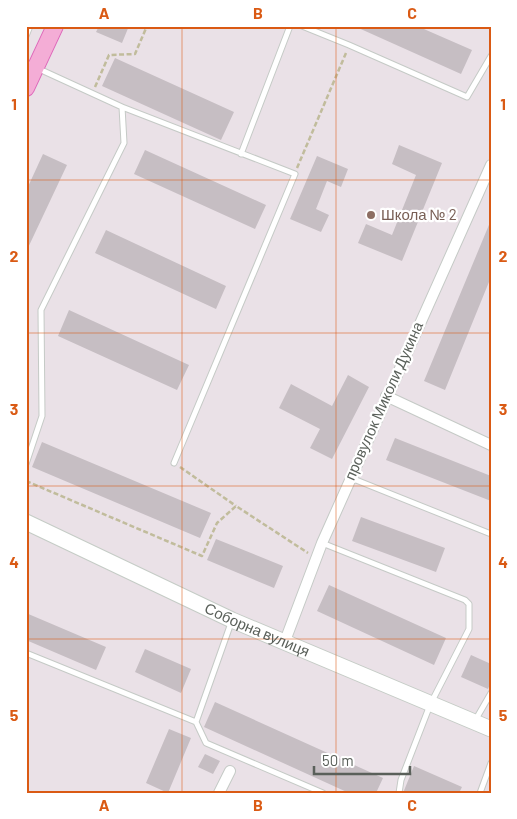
<svg xmlns="http://www.w3.org/2000/svg" width="517" height="819" viewBox="0 0 517 819" font-family="Barlow,sans-serif">
<style>
.building{fill:#c6bec3}
.lines{fill:none;stroke-linecap:round;stroke-linejoin:round}
.lane-casing{stroke:#c5cac6;stroke-width:7}
.street-casing{stroke:#c5cac6;stroke-width:12}
.secondary-casing{stroke:#c5ccc6;stroke-width:17}
.primary-casing{stroke:#de67ba;stroke-width:18}
.path{stroke:#c1bc9c;stroke-width:2.5;stroke-dasharray:5 2.5;stroke-linecap:butt}
.lane{stroke:#fff;stroke-width:5}
.street{stroke:#fff;stroke-width:10}
.secondary{stroke:#fff;stroke-width:15}
.primary{stroke:#f4add6;stroke-width:16}
.grid{fill:none;stroke:#da5a14;stroke-width:1;stroke-opacity:0.55}
.education-dot{fill:#8d6e63;stroke:#fff;stroke-width:2}
.labels{text-anchor:middle;stroke-width:4.5;stroke-linejoin:round;paint-order:stroke}
.education-label{font-size:15px;fill:#785e54;stroke:#fff;text-anchor:start}
.street-label{font-size:15px;fill:#5a605a;stroke:#fff}
.neatline{fill:none;stroke:#da5a14;stroke-width:2}
.grid-label{font-size:16px;text-anchor:middle;font-weight:bold;fill:#da5a14}
</style>
<rect width="100%" height="100%" fill="#eae1e7"/>
<path class="building" d="M99,26H129L122,43L96,32Z
M354,26H417L472,50L461,74Z
M115,58L234,112L221,140L102,86Z
M399,145L442,163L402,261L358,243L366,224L392,235L416,175L392,164Z
M145,150L266,205L255,229L134,174Z
M43,154L67,165L26,252V191Z
M317,156L348,169L341,187L327,181L316,209L329,215L321,232L290,219Z
M491,220V277L445,390L424,381Z
M106,230L226,286L216,309L95,253Z
M69,310L189,365L177,390L58,336Z
M348,375L369,387L332,459L310,448L320,429L279,408L291,384L332,406Z
M395,438L491,476V501L386,460Z
M42,442L211,513L200,538L32,467Z
M361,517L445,548L436,572L352,541Z
M216,539L283,566L274,588L207,560Z
M329,585L446,638L434,665L317,611Z
M26,613L106,647L96,670L26,640Z
M145,649L191,669L181,693L135,672Z
M471,655L491,664V682L488,689L461,677Z
M215,702L383,778L376,793H349L204,727Z
M169,729L191,738L168,793L146,783Z
M205,754L220,761L213,774L198,767Z
M414,766L462,787L459,793H403Z"/>
<g class="lines">
<defs>
<path id="lane" d="M302,26L349,45L467,97L491,56
M26,36L30,26
M26,63L122,107L124,143L41,310L42,416L26,464
M122,107L295,174L174,463
M241,154L290,26
M351,478L491,534
M322,543L465,600L469,604V629L430,705L401,780L399,793
M26,653L196,722L231,623
M476,719L491,693
M196,722L206,743L323,793
M480,793L491,763"/>
<path id="street" d="M386,396L491,445
M285,641L322,543L491,165
M219,793L230,771"/>
<g id="secondary">
<path id="s1" d="M26,522L232,620L491,729"/>
</g>
<path id="primary" d="M26,88L55,26"/>
</defs>
<use href="#lane" class="lane-casing"/>
<use href="#street" class="street-casing"/>
<use href="#secondary" class="secondary-casing"/>
<use href="#primary" class="primary-casing"/>
<path class="path" d="M95,87L109,55L135,54L147,26
M297,168L346,53
M180,467L236,506
M26,481L202,556L217,523L236,506L308,553"/>
<use href="#lane" class="lane"/>
<use href="#street" class="street"/>
<use href="#secondary" class="secondary"/>
<use href="#primary" class="primary"/>
</g>
<path class="grid" d="M182,26V793M336,26V793M26,180H491M26,333H491M26,486H491M26,639H491"/>
<circle class="education-dot" cx="371" cy="215" r="5"/>
<g class="labels">
<g class="education-label">
<text x="381" y="220">Школа № 2</text>
</g>
<g class="street-label">
<text transform="translate(384 401) rotate(-66)" y="5">провулок Миколи Дукина</text>
<text dy="5" stroke="none"><textPath href="#s1" startOffset="255">Соборна вулиця</textPath></text>
</g>
</g>
<rect width="517" height="819" fill="none" stroke="#ffffff" stroke-width="55"/>
<path d="M314 766v8h96v-8" fill="none" stroke="#5a605a" stroke-width="2.5"/>
<text x="322" y="766" font-size="15" fill="#5a605a" stroke="#ffffff" stroke-width="4" paint-order="stroke">50 m</text>
<rect x="28" y="28" width="462" height="764" class="neatline"/>
<g class="grid-label">
<text x="104" y="19">A</text>
<text x="258" y="19">B</text>
<text x="412" y="19">C</text>
<text x="14" y="110">1</text>
<text x="503" y="110">1</text>
<text x="14" y="262">2</text>
<text x="503" y="262">2</text>
<text x="14" y="415">3</text>
<text x="503" y="415">3</text>
<text x="14" y="568">4</text>
<text x="503" y="568">4</text>
<text x="14" y="721">5</text>
<text x="503" y="721">5</text>
<text x="104" y="811">A</text>
<text x="258" y="811">B</text>
<text x="412" y="811">C</text>
</g>
</svg>
